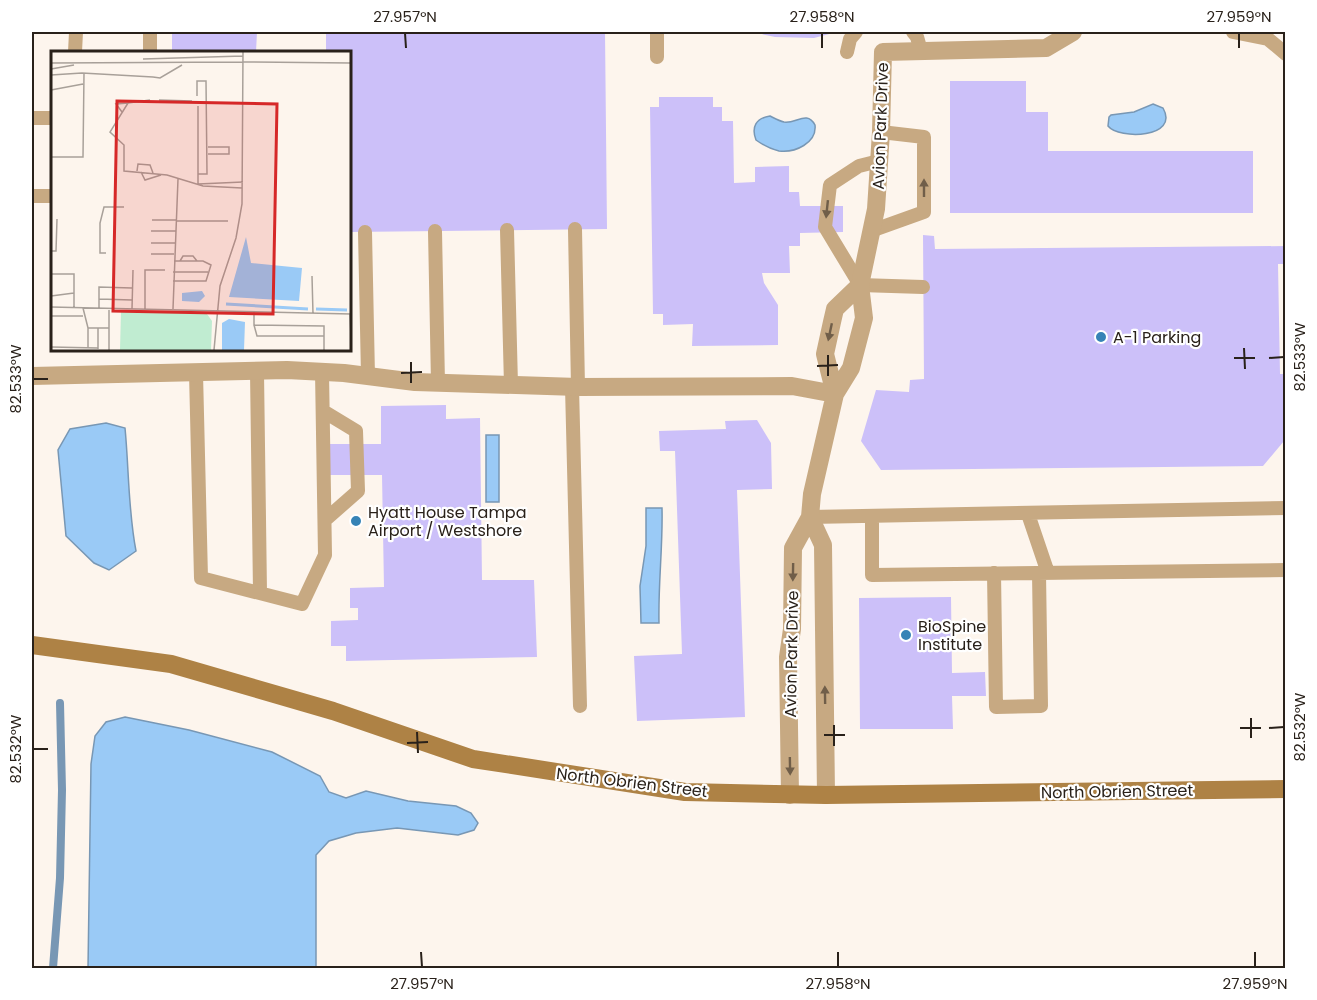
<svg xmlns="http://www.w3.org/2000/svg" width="1317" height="1000" viewBox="0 0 1317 1000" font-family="Poppins,sans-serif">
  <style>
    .water { fill: #9acaf6; stroke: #7897b4; stroke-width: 1.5 }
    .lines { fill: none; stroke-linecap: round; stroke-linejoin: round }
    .stream { stroke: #7897b4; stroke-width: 8 }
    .building { fill: #ccc0f9 }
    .lane { stroke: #c7a982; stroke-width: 14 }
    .street { stroke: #c7a982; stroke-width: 18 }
    .secondary { stroke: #ae8245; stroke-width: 18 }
    .oneway { fill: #705e49 }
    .ticks { fill: none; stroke: #29211a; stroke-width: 2 }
    .poi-dot { fill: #3683b6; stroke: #fff; stroke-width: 2 }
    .labels { text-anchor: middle; stroke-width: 4.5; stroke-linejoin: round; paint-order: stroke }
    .street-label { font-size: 16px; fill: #29211a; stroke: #fff }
    .poi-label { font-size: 16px; fill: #29211a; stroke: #fff; text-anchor: start }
    .inset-river { fill: none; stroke: #9acaf6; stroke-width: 3 }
    .inset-road { fill: none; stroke: #a8a099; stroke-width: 1.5 }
    .view { fill: #d62828; fill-opacity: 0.15; stroke: #d62828; stroke-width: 3 }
    .inset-edge { fill: none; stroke: #29211a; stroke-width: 3 }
    .neatline { fill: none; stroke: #29211a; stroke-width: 2 }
    .ticks-label { font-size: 15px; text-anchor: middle; fill: #29211a }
  </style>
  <rect width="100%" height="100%" fill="#fdf5ed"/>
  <path class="water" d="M1153 104 1163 108C1180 138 1119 140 1108 126L1109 117 1111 115 1134 112Z
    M770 116C774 118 779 121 784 122 796 124 807 110 815 125 817 143 795 153 779 151 770 149 763 145 756 140 751 127 756 118 770 116Z
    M106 423 125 428C129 469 128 510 136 551L109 570 94 563 66 536 58 450 70 429Z
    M486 435H499V502H486Z
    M646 508H662C663 547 658 584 659 623H641L640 586 646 546Z
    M125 717 189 730 272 752 320 776 329 792 346 798 366 791 408 801 456 806 471 813 478 823 474 830 458 835 397 828 356 833 329 841 316 855V968H88L91 764 95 736 106 722Z"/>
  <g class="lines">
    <path class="stream" d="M53 968 60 878 62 790 60 703"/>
  </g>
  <path class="building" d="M172 32H257L256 52H172Z
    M326 32H605L607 229 350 232V52H326Z
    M752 32H837L814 38 775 37Z
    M950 81H1026V112H1048V151H1253V213H950Z
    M659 97H713V107H722V121H733L734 183 755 182V167L789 166V192H799L800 206H843V232L800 233V246H789L790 273H762L764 283 778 305V345L692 346 693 324 663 325V314H653L650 107H659Z
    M923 235 934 236 935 249 1286 246V264H1278L1280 374H1286V387L1283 389 1284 441 1263 466 881 470 861 441 876 390 909 392 910 380 924 379Z
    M446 405V419L480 418 482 580H534L537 657 346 661V646H331V621L358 620V608H350V588L384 587 382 475H328L327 444H381V406Z
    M757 420 771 443 772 489 737 490 745 717 637 721 634 656 682 654 675 451H660L659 431 726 429 725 421Z
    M951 597 952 673 985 672 986 696H952L953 729H860L859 598Z"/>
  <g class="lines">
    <path class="lane" d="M150 32V52
      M657 32V57
      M913 32 917 37 921 51
      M1233 32 1268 39 1286 54
      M75 52 76 32
      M847 52 850 39 856 32
      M32 118H52
      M879 161 859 166 830 185 825 227 860 285 923 287
      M32 196H52
      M575 229 578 387
      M507 230 511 385
      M435 231 438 383
      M871 231 924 212V137L881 132
      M365 232 368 376
      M257 372 260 592
      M196 373 201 578 302 604 325 555 322 372
      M572 387 580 706
      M323 411 356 431 358 491 325 520
      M1028 514 1048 573
      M872 516V575L1286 570
      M810 517 1286 508
      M994 573 996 707 1041 706 1039 573"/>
    <path class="street" d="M32 376 287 370 344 373 415 382 578 387 792 386 835 394
      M835 394 825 354 832 322 835 309 860 285
      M810 517 823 545 826 795
      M790 795 788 657 792 629 793 548 810 517 812 494 835 394 851 368 864 318 860 285 876 209 881 132 883 52 1046 48 1073 32"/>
    <path class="secondary" d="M32 645 171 664 333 711 473 759 685 792 826 795 1286 789"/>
  </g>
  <defs><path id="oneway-solid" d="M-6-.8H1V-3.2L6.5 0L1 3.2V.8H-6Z" transform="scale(1.5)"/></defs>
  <g class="oneway">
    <use href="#oneway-solid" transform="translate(924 188) rotate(-90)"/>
    <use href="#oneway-solid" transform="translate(827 209) rotate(96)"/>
    <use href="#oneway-solid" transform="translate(830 332) rotate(102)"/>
    <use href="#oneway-solid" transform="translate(793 572) rotate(91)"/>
    <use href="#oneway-solid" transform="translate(825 695) rotate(-91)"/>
    <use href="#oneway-solid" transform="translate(790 766) rotate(89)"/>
  </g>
  <path class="ticks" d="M405 33 406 48M822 33V48M1239 33V48M1244 348 1245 369M828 355V376M1234 358H1255M1269 358 1284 357M411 362V383M817 366 838 365M401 373 422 372M33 379H48M1251 718V738M834 725V746M1240 728H1261M1269 728 1284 727M417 732 418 753M824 735H845M407 743 428 742M33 749H48M421 952 422 967M838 952V967M1255 952V967"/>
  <g class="poi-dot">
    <circle cx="1101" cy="337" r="6"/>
    <circle cx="356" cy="521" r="6"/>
    <circle cx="906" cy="635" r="6"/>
  </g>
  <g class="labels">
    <g class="street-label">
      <text transform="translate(880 126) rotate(-88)" y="6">Avion Park Drive</text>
      <text transform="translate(791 654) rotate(-89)" y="6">Avion Park Drive</text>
      <text transform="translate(632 782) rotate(7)" y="6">North Obrien Street</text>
      <text transform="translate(1117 791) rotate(-1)" y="6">North Obrien Street</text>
    </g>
    <g class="poi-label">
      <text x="1113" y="343">A-1 Parking</text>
      <text x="368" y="518">Hyatt House Tampa<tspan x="368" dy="18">Airport / Westshore</tspan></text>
      <text x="918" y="632">BioSpine<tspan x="918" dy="18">Institute</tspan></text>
    </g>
  </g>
  <g transform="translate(51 51)">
    <rect width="300" height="300" fill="#fdf5ed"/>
    <path d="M70 260 156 263 161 270 160 299H69Z" fill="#c0ecd1"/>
    <path d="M195 186 200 212 251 217 248 250 178 246ZM151 240 154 245 148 251 131 250V242ZM178 268 194 271 193 299H171V272Z" fill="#9acaf6"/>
    <path class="inset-river" d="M175 253 257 258M265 258 296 259"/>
    <path class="inset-road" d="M92 8 192 5M192 11 300 12M0 12 192 11M0 18 23 14M0 24 31 22 102 26M102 26 109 27 131 14M0 39 32 33M146 45V30H155L156 123H147M99 49 77 52 59 81 73 94V120L116 124 152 135 191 137M108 49 141 50M147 55V133M71 61 65 53 77 52M157 103H178V96H157M0 106H32L33 22M86 120 87 113 99 114 102 122M90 121 94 129 110 124M147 133 192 131M101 169H126M126 170H177M100 180H125M100 192H125M0 200H5L6 168M55 202H49V172L53 156H73M100 203H123M129 210 132 205H142L146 210M122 221H157M1 223H23V257M261 225 262 263M122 230H155L160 214 152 210H123M0 245 23 242M48 248 81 249M0 256 300 263M32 257 37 277H47M48 257V236L81 237M81 258 82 219M94 258V219H114M122 258 127 128M203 261V274L273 275V299M299 263 300 286M0 265H32M203 274 206 285H273M0 296 47 297M37 297V277M47 298V277H58M58 299V257M163 299 169 235 185 187 191 153 192 1"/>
    <path class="view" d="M66 50 226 53 222 263 62 260Z"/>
    <rect width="300" height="300" class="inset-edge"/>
  </g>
  <rect width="1317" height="1000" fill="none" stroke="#ffffff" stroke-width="66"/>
  <rect x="33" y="33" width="1251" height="934" class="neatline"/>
  <g class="ticks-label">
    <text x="405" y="22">27.957°N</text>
    <text x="822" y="22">27.958°N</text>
    <text x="1239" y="22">27.959°N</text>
    <text transform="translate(1300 357) rotate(-90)" y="5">82.533°W</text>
    <text transform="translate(16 379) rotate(-90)" y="5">82.533°W</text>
    <text transform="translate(1300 727) rotate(-90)" y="5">82.532°W</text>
    <text transform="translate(16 749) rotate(-90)" y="5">82.532°W</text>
    <text x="422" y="989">27.957°N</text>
    <text x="838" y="989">27.958°N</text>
    <text x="1255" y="989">27.959°N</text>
  </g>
</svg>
